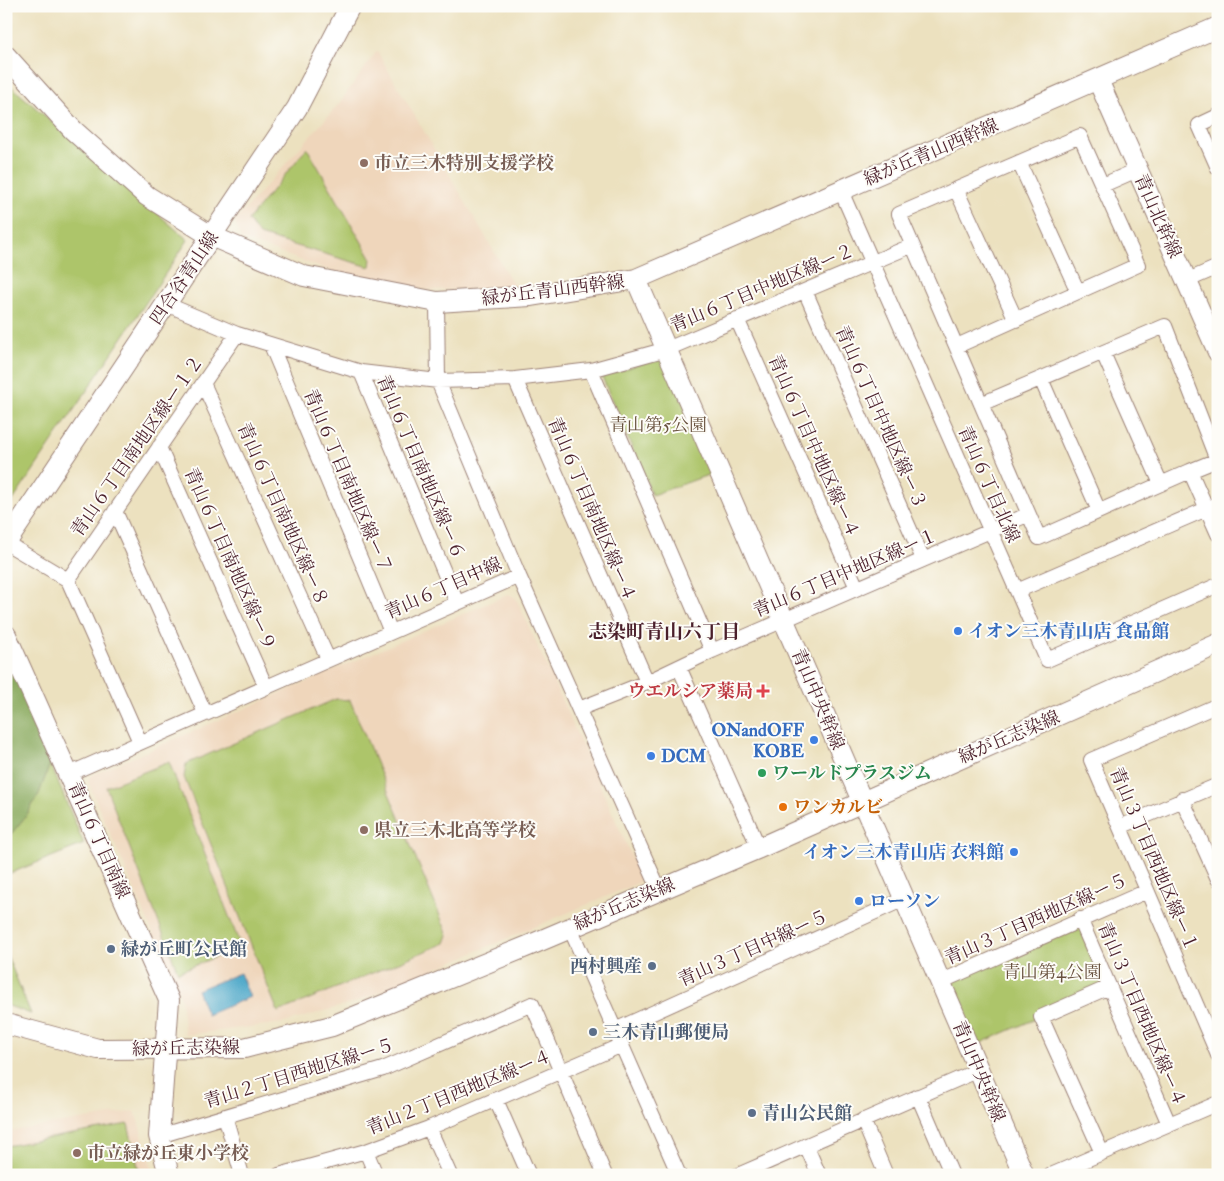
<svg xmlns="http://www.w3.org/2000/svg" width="1224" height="1181" viewBox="0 0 1224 1181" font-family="'IM FELL Double Pica','Noto Serif JP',serif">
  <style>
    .built { fill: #efd6bb }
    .green { fill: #adc56a; stroke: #7c724a }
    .forest { fill: #8aaa5e; stroke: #6a6444 }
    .water { fill: #4aa6c8; stroke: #4a627a }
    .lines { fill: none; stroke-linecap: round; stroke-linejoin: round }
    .street-casing { stroke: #9b8075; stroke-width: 16 }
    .secondary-casing { stroke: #9b8075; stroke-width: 22 }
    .street { stroke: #fff; stroke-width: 14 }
    .secondary { stroke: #fff; stroke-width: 20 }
    .education-dot { fill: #8d6e63; stroke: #fdfcf7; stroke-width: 2 }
    .shop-dot { fill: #3f7fe0; stroke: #fdfcf7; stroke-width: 2 }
    .health-dot { fill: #e0444e; stroke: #fdfcf7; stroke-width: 2 }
    .leisure-dot { fill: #2e9e5b; stroke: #fdfcf7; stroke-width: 2 }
    .food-dot { fill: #e8710a; stroke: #fdfcf7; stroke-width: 2 }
    .service-dot { fill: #5c6f8a; stroke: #fdfcf7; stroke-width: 2 }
    .labels { text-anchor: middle; stroke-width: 4; stroke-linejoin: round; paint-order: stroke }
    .street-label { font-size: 18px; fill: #4a1f2b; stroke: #fdfcf7 }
    .education-label { font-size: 18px; font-weight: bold; fill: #785e54; stroke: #fdfcf7; text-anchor: start }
    .park-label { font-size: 18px; fill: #68513e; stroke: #fdfcf7 }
    .shop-label { font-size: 18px; font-weight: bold; fill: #366cbe; stroke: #fdfcf7; text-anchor: start }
    .health-label { font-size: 18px; font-weight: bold; fill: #be3a42; stroke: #fdfcf7; text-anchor: end }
    .leisure-label { font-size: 18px; font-weight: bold; fill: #27864d; stroke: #fdfcf7; text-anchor: start }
    .food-label { font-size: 18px; font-weight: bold; fill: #c56008; stroke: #fdfcf7; text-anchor: start }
    .service-label { font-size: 18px; font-weight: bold; fill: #4e5e75; stroke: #fdfcf7; text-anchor: start }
    .neighbourhood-label { font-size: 19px; font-weight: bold; fill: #4a1f2b; stroke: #fdfcf7 }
  </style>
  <rect width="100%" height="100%" fill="#fdfcf7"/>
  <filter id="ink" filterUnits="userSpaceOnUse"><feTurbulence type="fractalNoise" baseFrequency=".02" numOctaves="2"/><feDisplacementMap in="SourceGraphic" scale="10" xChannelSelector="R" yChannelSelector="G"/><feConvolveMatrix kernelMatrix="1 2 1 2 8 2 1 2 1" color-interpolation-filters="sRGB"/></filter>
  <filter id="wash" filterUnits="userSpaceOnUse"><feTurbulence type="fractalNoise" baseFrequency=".0096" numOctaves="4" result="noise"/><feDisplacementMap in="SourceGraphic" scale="20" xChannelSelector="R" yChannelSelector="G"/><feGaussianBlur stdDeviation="1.12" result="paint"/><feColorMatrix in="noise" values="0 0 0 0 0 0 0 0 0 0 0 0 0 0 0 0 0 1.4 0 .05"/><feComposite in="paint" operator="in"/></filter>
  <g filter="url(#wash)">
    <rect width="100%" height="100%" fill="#ece1bf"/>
    <path class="built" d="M377 51 516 289 426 290 336 273 241 239 235 221 338 105Z
      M509 594 516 598 641 877 638 883 359 1001 284 1023 185 1035 181 998 88 782 90 776Z
      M135 1111 154 1175H6V1132Z"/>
    <path class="green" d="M6 82 188 240 6 511Z
      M307 148 371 258 370 267 259 235 248 220Z
      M664 356 714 473 652 495 602 377Z
      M6 659 84 844 6 875Z
      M336 699 350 700 448 935 445 943 278 1012 184 777 186 764Z
      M169 762 241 947 178 972 106 787Z
      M1080 919 1109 987 969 1048 940 982Z
      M6 953 31 1014 6 1005Z
      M128 1124 140 1175H6V1146Z"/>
    <path class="forest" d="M6 656 54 753 39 794 26 816 6 840Z"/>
    <path class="water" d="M240 973 250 997 207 1015 197 990Z"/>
  </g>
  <g filter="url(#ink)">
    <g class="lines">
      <defs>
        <path id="street" d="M1218 116 1199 125 1218 168
          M1019 162 1078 292
          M1103 185 1137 170
          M956 189 1016 320
          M841 191 1017 591 1218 504
          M1186 281 1218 267
          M805 291 923 559
          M437 302 438 381 519 576
          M166 304 237 334 361 372 438 381 515 379 591 370 667 349 911 246
          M737 319 857 588
          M271 345 391 632
          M957 346 1138 265 1080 136 899 214 1039 538 1190 471 1218 534
          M1103 353 1161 484
          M591 370 712 651
          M361 372 457 603
          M515 379 647 682
          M1041 379 1099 511
          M203 383 328 659
          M981 404 1165 326 1217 460 1190 471
          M159 447 266 687
          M115 511 205 713
          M6 543 68 580 140 742
          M68 580 237 334
          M1017 591 1047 660 1218 585
          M679 667 759 848
          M1218 705 1091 760 1218 1055
          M579 709 647 682 712 651 1027 515
          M69 774 519 576 659 889
          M1182 799 1218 879
          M1120 827 1218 785
          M1080 919 1169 1124
          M570 928 679 1175
          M940 982 1147 891
          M615 1030 904 899
          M918 1096 952 1175
          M496 1100 529 1175
          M225 1116 242 1175
          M863 1120 886 1175
          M429 1128 450 1175
          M159 1136 383 1069 532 1004 605 1175
          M806 1145 819 1175
          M366 1151 376 1175
          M1102 1153 1041 1017 1109 987
          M279 1175 366 1151 429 1128 622 1045
          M738 1175 979 1070
          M1051 1175 1218 1103"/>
        <path id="secondary" d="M6 56 73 130 147 196 211 236 304 276 437 302 531 296 636 279 1218 27
          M1098 80 1218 352
          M636 279 1024 1175
          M6 543 297 108 350 6
          M6 635 169 1000 159 1136 169 1175
          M6 1024 98 1049 244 1048 332 1026 528 946 759 848 1218 644"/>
      </defs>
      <use href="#street" class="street-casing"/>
      <use href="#secondary" class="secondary-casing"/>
      <use href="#street" class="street"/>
      <use href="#secondary" class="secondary"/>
    </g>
  </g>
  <g class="education-dot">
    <circle cx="364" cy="163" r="5"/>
    <circle cx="364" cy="830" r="5"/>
    <circle cx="77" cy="1153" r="5"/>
  </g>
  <g class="shop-dot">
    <circle cx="958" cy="631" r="5"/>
    <circle cx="814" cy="740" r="5"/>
    <circle cx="651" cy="756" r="5"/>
    <circle cx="1014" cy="852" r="5"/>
    <circle cx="859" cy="901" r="5"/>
  </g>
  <path class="health-dot" d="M760.5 683.5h5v5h5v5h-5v5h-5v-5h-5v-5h5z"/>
  <circle class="leisure-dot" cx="762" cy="773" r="5"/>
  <circle class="food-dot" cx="783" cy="807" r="5"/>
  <g class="service-dot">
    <circle cx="111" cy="949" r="5"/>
    <circle cx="652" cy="966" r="5"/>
    <circle cx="593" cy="1032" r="5"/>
    <circle cx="752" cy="1113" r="5"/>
  </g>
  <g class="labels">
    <g class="street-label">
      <text transform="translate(931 152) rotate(-23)" y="6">緑が丘青山西幹線</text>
      <text transform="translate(1158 216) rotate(66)" y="6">青山北幹線</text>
      <text transform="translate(184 278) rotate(-56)" y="6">四合谷青山線</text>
      <text transform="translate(762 288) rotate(-23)" y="6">青山６丁目中地区線ー２</text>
      <text transform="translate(553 290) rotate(-7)" y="6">緑が丘青山西幹線</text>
      <text transform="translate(881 417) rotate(66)" y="6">青山６丁目中地区線ー３</text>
      <text transform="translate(137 446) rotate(-55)" y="6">青山６丁目南地区線ー１２</text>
      <text transform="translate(814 446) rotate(66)" y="6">青山６丁目中地区線ー４</text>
      <text transform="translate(421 467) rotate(67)" y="6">青山６丁目南地区線ー６</text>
      <text transform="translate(348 481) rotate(67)" y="6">青山６丁目南地区線ー７</text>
      <text transform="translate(989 484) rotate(66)" y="6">青山６丁目北線</text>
      <text transform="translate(592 509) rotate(67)" y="6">青山６丁目南地区線ー４</text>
      <text transform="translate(283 514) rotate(66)" y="6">青山６丁目南地区線ー８</text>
      <text transform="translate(230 559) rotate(66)" y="6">青山６丁目南地区線ー９</text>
      <text transform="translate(845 573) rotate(-23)" y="6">青山６丁目中地区線ー１</text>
      <text transform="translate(443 588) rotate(-24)" y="6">青山６丁目中線</text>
      <text transform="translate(818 699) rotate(67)" y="6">青山中央幹線</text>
      <text transform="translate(1009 737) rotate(-23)" y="6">緑が丘志染線</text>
      <text transform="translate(99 840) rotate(66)" y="6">青山６丁目南線</text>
      <text transform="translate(1154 859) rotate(67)" y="6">青山３丁目西地区線ー１</text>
      <text transform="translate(624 904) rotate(-23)" y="6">緑が丘志染線</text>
      <text transform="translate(1036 919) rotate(-24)" y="6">青山３丁目西地区線ー５</text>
      <text transform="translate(753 948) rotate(-24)" y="6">青山３丁目中線ー５</text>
      <text transform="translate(1142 1014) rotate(67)" y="6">青山３丁目西地区線ー４</text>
      <text transform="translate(186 1048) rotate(-1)" y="6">緑が丘志染線</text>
      <text transform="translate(979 1071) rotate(67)" y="6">青山中央幹線</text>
      <text transform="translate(299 1073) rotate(-17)" y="6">青山２丁目西地区線ー５</text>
      <text transform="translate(459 1092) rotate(-22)" y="6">青山２丁目西地区線ー４</text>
    </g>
    <g class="education-label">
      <text x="374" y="169">市立三木特別支援学校</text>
      <text x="374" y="836">県立三木北高等学校</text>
      <text x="87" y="1159">市立緑が丘東小学校</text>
    </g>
    <g class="park-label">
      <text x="658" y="431">青山第5公園</text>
      <text x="1052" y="978">青山第4公園</text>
    </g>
    <g class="shop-label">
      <text x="968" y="637">イオン三木青山店 食品館</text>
      <text x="804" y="736" text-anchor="end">ONandOFF<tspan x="804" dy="21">KOBE</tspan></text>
      <text x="661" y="762">DCM</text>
      <text x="1004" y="858" text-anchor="end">イオン三木青山店 衣料館</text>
      <text x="869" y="907">ローソン</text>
    </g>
    <g class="health-label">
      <text x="753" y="697">ウエルシア薬局</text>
    </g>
    <g class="leisure-label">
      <text x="772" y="779">ワールドプラスジム</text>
    </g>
    <g class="food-label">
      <text x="793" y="813">ワンカルビ</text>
    </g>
    <g class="service-label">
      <text x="121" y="955">緑が丘町公民館</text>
      <text x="642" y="972" text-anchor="end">西村興産</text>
      <text x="603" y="1038">三木青山郵便局</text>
      <text x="762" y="1119">青山公民館</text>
    </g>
    <g class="neighbourhood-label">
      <text x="664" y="638">志染町青山六丁目</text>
    </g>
  </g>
  <rect width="1224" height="1181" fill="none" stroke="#fdfcf7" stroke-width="25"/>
</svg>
